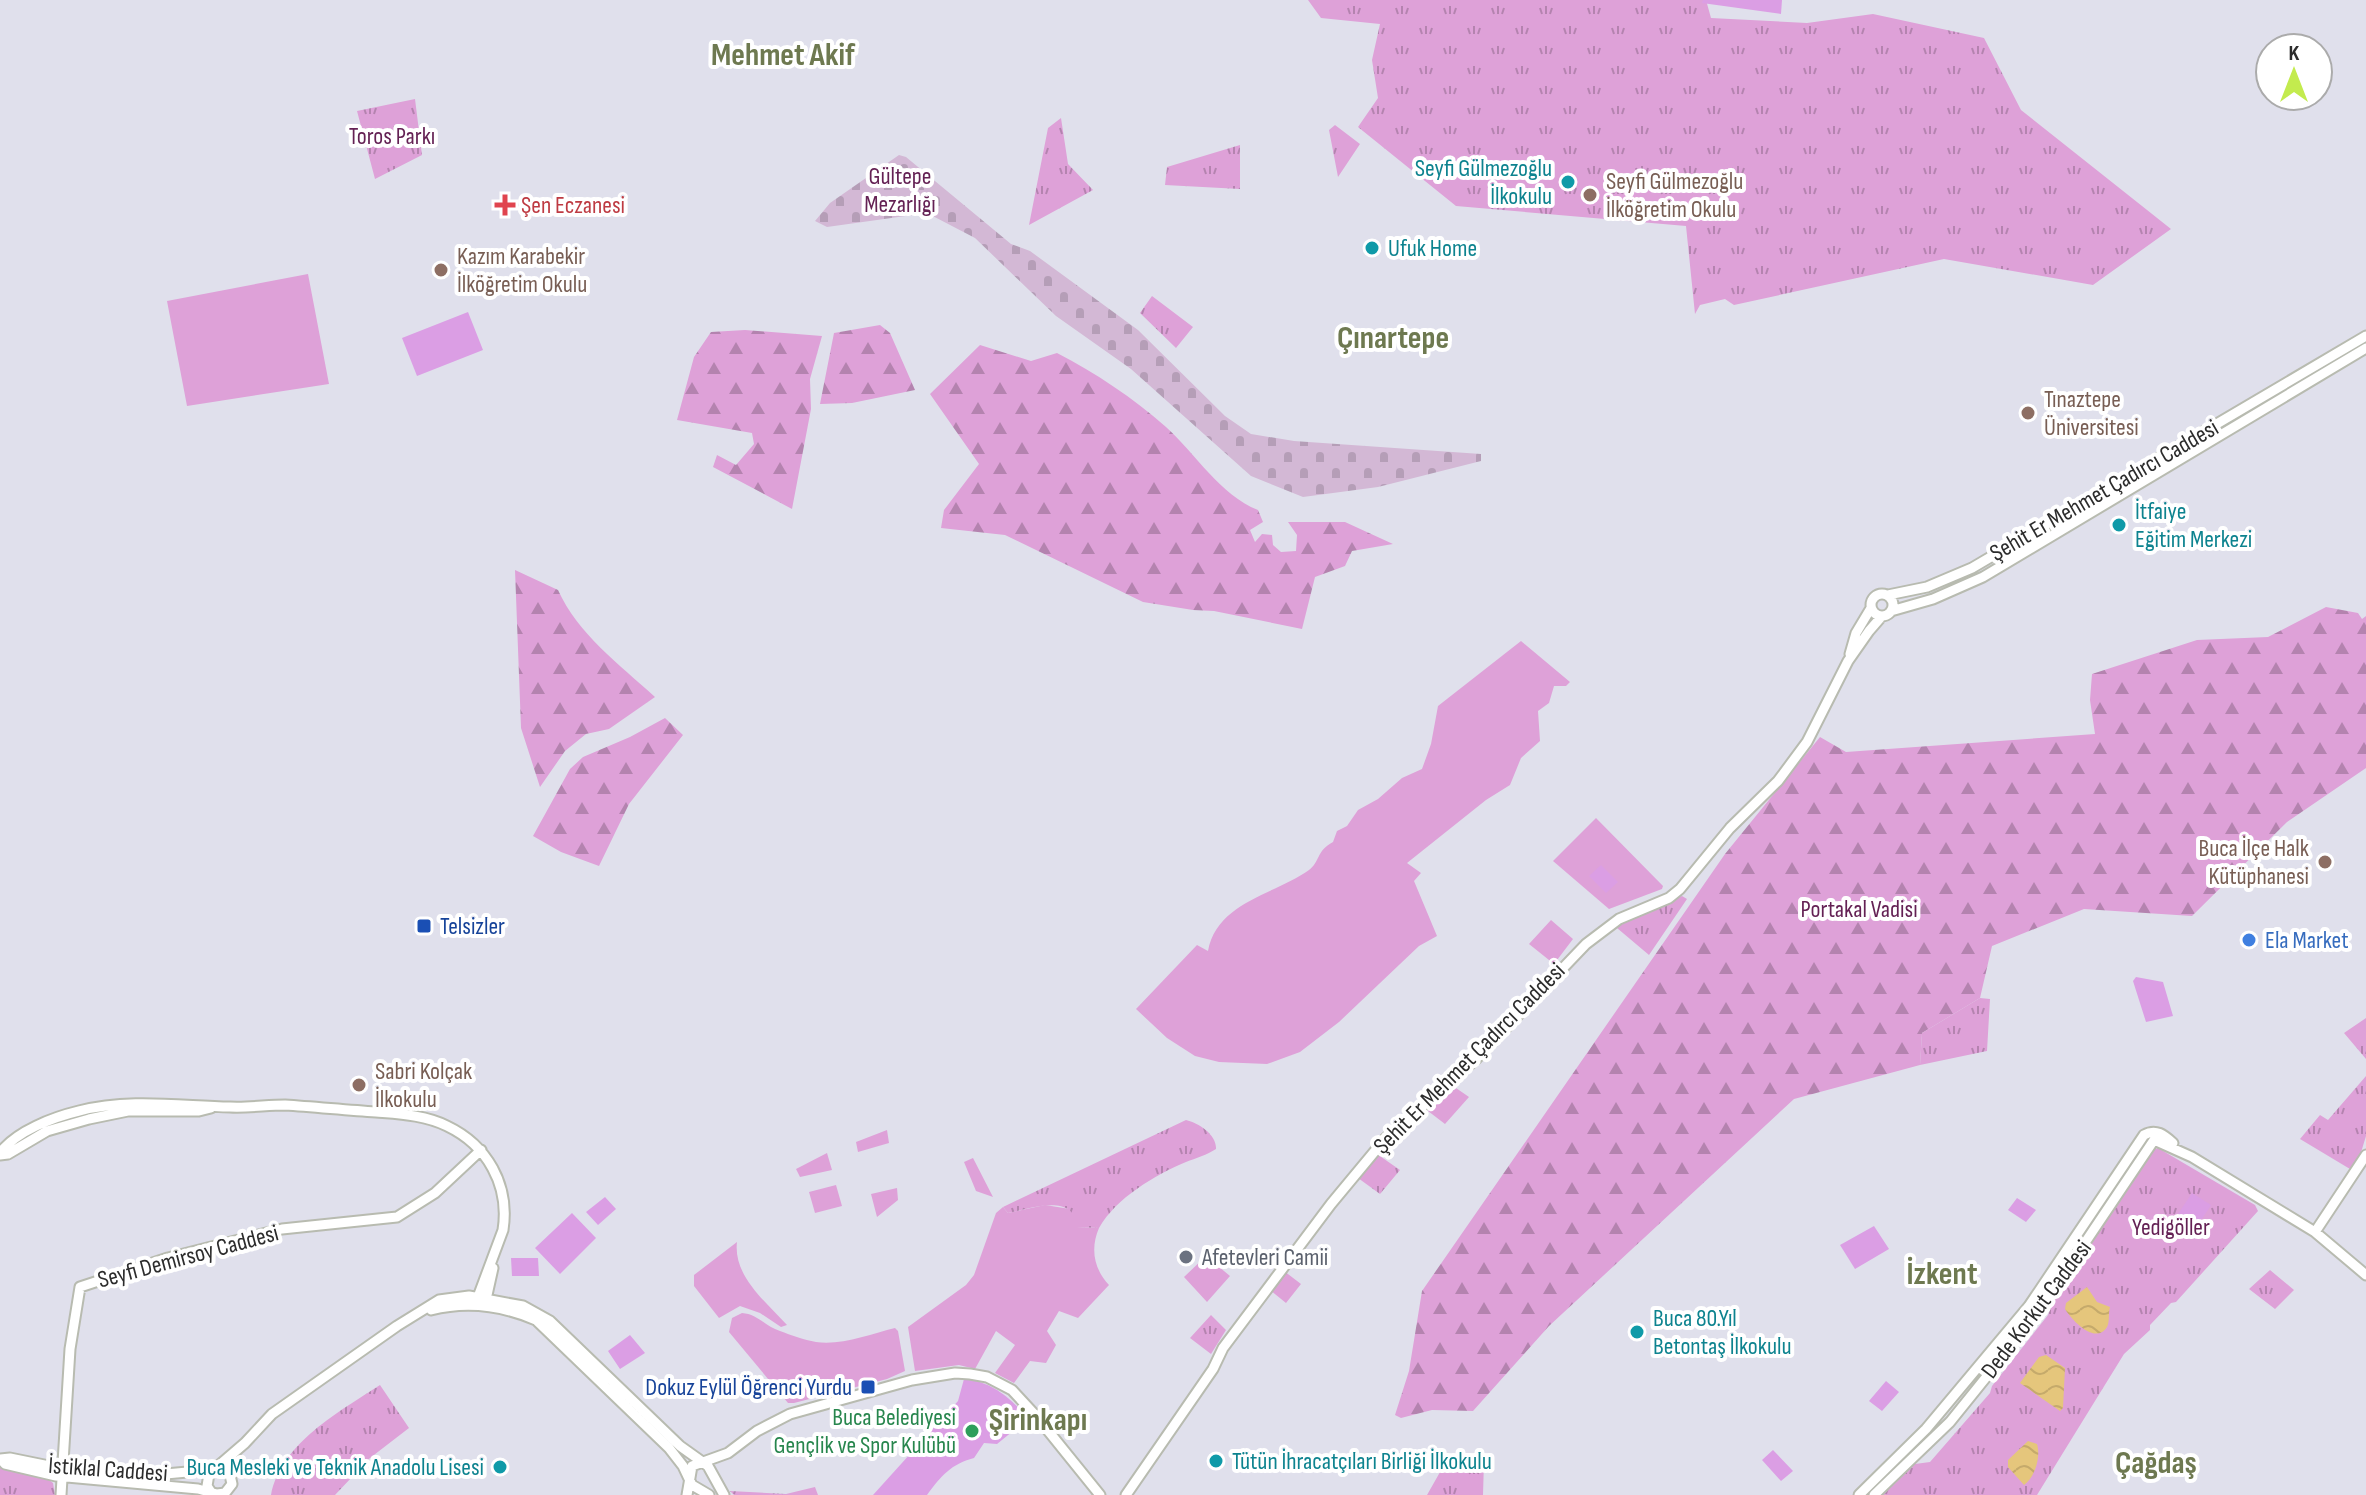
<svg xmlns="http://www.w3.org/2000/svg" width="2366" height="1495" viewBox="0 0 2366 1495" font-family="'Sofia Sans Condensed',sans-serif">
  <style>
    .grass { fill: #dea1d8 }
    .forest { fill: url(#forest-firs) }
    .cemetery { fill: url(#cemetery-stones) }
    .park { fill: url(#park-tufts) }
    .pitch { fill: #db9ee4 }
    .water { fill: url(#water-waves) }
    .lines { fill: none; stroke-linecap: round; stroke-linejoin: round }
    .secondary-casing { stroke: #b8bbb0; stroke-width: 13 }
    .secondary { stroke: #fff; stroke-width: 9 }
    .culture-dot { fill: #0f9aa8; stroke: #fff; stroke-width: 3 }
    .education-dot { fill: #8d6e63; stroke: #fff; stroke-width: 3 }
    .health-dot { fill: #e0444e; stroke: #fff; stroke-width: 3 }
    .transit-dot { fill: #1a4fb4; stroke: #fff; stroke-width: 3 }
    .shop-dot { fill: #3f7fe0; stroke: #fff; stroke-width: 3 }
    .worship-dot { fill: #6b7280; stroke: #fff; stroke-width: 3 }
    .leisure-dot { fill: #2e9e5b; stroke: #fff; stroke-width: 3 }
    .labels { text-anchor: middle; stroke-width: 8; stroke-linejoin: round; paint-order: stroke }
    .park-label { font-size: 24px; fill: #642154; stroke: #fff }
    .culture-label { font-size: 24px; fill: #0d838f; stroke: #fff; text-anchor: start }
    .education-label { font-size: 24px; fill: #785e54; stroke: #fff; text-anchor: start }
    .health-label { font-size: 24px; fill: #be3a42; stroke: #fff; text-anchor: start }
    .street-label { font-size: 24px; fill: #2c2c2c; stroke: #fff }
    .transit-label { font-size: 24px; fill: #164399; stroke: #fff; text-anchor: start }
    .shop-label { font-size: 24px; fill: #366cbe; stroke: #fff; text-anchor: start }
    .worship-label { font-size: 24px; fill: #5b616d; stroke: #fff; text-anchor: start }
    .leisure-label { font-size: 24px; fill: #27864d; stroke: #fff; text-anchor: end }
    .district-label { font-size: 32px; font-weight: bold; fill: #6e7950; stroke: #fff }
  </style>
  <defs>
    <pattern id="forest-firs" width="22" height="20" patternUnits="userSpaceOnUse" patternTransform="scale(2)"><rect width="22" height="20" fill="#dea1d8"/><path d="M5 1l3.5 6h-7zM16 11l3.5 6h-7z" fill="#b483af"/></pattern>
    <pattern id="cemetery-stones" width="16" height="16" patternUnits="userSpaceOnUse" patternTransform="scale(2)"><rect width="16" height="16" fill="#d3b8d5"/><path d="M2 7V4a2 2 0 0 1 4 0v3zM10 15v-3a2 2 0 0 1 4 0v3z" fill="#b59eb7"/></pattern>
    <pattern id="park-tufts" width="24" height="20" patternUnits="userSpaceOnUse" patternTransform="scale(2)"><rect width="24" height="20" fill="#dea1d8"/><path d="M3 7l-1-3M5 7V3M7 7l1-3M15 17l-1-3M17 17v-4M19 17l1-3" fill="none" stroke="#b483af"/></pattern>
    <pattern id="water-waves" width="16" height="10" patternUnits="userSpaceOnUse" patternTransform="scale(2)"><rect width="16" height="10" fill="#e5c67c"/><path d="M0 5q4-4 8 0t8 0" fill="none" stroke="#c5aa6b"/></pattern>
  </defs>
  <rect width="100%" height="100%" fill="#e0e0ec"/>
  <path class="grass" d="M308 274 329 384 187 406 167 301Z
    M1521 641 1570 682 1566 686H1554L1549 703 1538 711 1540 741 1521 758 1510 785 1486 800 1407 863 1421 873 1414 881 1437 936 1419 946 1339 1022 1300 1052 1267 1064 1219 1062 1195 1056 1167 1038 1136 1009 1197 945 1208 951C1217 902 1274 895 1309 870 1320 862 1316 851 1333 842L1337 831 1347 826 1358 810 1378 799 1402 778 1422 769 1431 744 1438 706Z
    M1596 818 1663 886 1662 889 1609 909 1553 861Z
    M1551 920 1573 939 1554 964 1529 944Z
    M1456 1088 1469 1097 1445 1124 1428 1111Z
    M887 1130 889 1143 858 1152 856 1142Z
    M827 1153 832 1170 800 1177 796 1169Z
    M973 1158 993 1197 976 1191 964 1162Z
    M836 1185 842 1206 815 1213 809 1192Z
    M897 1188 898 1200 877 1217 871 1194Z
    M1045 1205 1070 1209 1076 1218 1077 1227 1099 1228C1090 1249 1094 1269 1109 1285L1078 1318 1059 1311 1047 1331 1056 1345 1046 1363 1030 1361 1014 1383 995 1373 1015 1345 996 1331 975 1369 959 1365 915 1371 908 1327 966 1285 974 1275 996 1213 1003 1207 1008 1213Z
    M737 1242C733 1276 766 1302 787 1325L781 1327 760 1313 740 1306 719 1318 694 1286V1275Z
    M1206 1256 1230 1276 1207 1302 1184 1277Z
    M742 1313C758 1314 766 1327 780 1331 791 1335 804 1340 816 1342 840 1346 871 1334 895 1328L898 1331 905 1371 887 1379 794 1403H788L729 1332 732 1318Z"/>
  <path class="forest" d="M880 325 890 333 915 390 852 403 820 404 834 333Z
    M745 330 822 336 810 379 811 409 792 509 713 467 717 455 736 465 754 444 752 433 677 420 694 357 711 332Z
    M980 345 1031 361 1057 353C1096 373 1133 398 1166 427 1196 454 1220 495 1258 510L1263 522 1250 530 1255 542 1262 534 1272 535 1273 545 1281 552 1296 551 1297 535 1288 522H1345L1393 544 1352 551 1345 566 1315 577 1302 629 1214 611 1193 610 1143 602 1005 535 941 528 944 510 979 464 930 394Z
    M515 570 558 590C578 634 619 664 655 697L609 729 586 734 565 751 540 787 521 728Z
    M2326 607 2358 613 2362 619 2366 616V768L2287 822 2192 916 2084 909 1992 946 1980 998 1922 1033 1920 1065 1794 1099 1549 1326 1473 1411 1432 1410 1401 1418 1395 1415 1409 1371 1422 1291 1725 854 1820 737 1846 752 2095 734 2090 700 2092 674 2197 640 2268 637Z
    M665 718 683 735 629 804 599 866 561 852 533 836 570 769 583 757 630 737Z"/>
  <path class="cemetery" d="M899 155 906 157 1011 244 1030 251 1138 330 1225 416 1251 434 1294 441 1481 454V461L1378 487 1303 497 1251 476 1131 369 1056 316 975 238 927 213 827 227 815 221 830 203Z"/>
  <path class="park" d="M1308 0H1706L1711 18 1807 23 1873 14 1984 38 2021 110 2171 229 2093 285 1944 259 1734 305 1725 299 1700 305 1695 314 1686 226 1456 206 1358 127 1378 98 1372 60 1380 24 1321 18Z
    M415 99 422 155 375 179 357 111Z
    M1061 118 1068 164 1093 190 1029 225 1048 128Z
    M1335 125 1360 144 1338 177 1329 130Z
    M1240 145V189L1165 185 1167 167Z
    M1152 296 1193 327 1176 348 1140 313Z
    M1682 896 1687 899 1649 955 1617 928 1620 923Z
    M1980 998 1990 999 1987 1051 1920 1065 1922 1033Z
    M2366 1018V1059L2344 1033Z
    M2366 1076V1136L2355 1172 2300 1139 2320 1115 2328 1120Z
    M1186 1120C1199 1123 1217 1135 1216 1149 1207 1155 1196 1158 1186 1162 1155 1175 1116 1198 1099 1228L1076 1227C1076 1192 1029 1209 1008 1213L1003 1207Z
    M2158 1148 2255 1205 2258 1211 2176 1302 2171 1303 2150 1325V1330L2124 1354 2037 1495H1883L1915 1464 1930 1462 1990 1393 1992 1386 2048 1315 2053 1301 2153 1150Z
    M1377 1154 1400 1170 1380 1194 1358 1178Z
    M2270 1270 2294 1290 2275 1309 2249 1289Z
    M1284 1271 1301 1284 1286 1303 1270 1290Z
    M1211 1315 1226 1330 1211 1354 1190 1338Z
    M380 1385 409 1428 370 1458 335 1495H271C281 1443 339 1412 380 1385Z
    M1448 1458 1484 1461 1483 1495H1427Z
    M0 1465 49 1480 53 1483 55 1495H0Z
    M815 1487 818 1495H734L730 1491 786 1494Z"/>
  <path class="pitch" d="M1703 0H1782L1781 14 1702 3Z
    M468 312 483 350 417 376 402 338Z
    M1601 865 1618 882 1606 893 1589 876Z
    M2136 977 2163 982 2173 1016 2146 1022 2133 981Z
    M2192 1193 2211 1205 2189 1239 2170 1226Z
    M605 1197 616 1209 598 1225 586 1212Z
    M2017 1198 2036 1210 2026 1222 2008 1210Z
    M572 1213 596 1238 560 1274 535 1248Z
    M1874 1226 1889 1249 1855 1269 1840 1245Z
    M511 1258H538L539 1276H512Z
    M630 1335 645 1353 620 1369 608 1351Z
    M964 1379C994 1382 1009 1398 1029 1418L997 1444 984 1443 974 1458C951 1464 941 1476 927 1495H873L958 1401Z
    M1886 1381 1899 1392 1882 1411 1869 1401Z
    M1773 1450 1793 1471 1781 1481 1762 1460Z"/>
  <path class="water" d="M2087 1287 2097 1302 2110 1307C2108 1313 2110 1322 2107 1327 2095 1346 2071 1319 2065 1309L2066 1303Z
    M2046 1355 2065 1368 2063 1408 2060 1411 2020 1383 2039 1357Z
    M2028 1441 2037 1444C2041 1457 2035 1477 2024 1485L2008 1467V1460Z"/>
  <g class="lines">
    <defs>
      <path id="secondary" d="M1871 605a11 11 0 1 1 22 0a11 11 0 1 1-22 0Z
        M1888 595 1927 587 1972 568 2366 336
        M1891 611 1933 599 1983 577 2366 348
        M1850 654 1856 633 1871 608
        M0 1153C16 1131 54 1117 79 1111 129 1098 180 1106 230 1107 249 1108 267 1105 285 1105 315 1107 346 1110 376 1112 400 1114 425 1115 447 1126 487 1145 510 1185 503 1230L475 1305
        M0 1155 8 1154 47 1131 89 1119 128 1111H199L211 1108
        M2315 1232 2366 1155
        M485 1304 493 1268
        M431 1310C466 1301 503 1306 536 1320L669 1448 683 1466 692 1485 709 1495
        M0 1459 10 1458 64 1469 144 1476 220 1469 230 1475 232 1484
        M1 1460 5 1464 56 1476 198 1489 217 1494 225 1493 232 1484
        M61 1495 70 1349 80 1287 168 1258 282 1229 397 1217 435 1193 481 1150
        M213 1495 207 1486 209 1474 245 1443 272 1414 397 1326 439 1300 469 1296 523 1306 550 1321 680 1446 708 1466 724 1495
        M687 1495 692 1466 728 1453 757 1431 790 1414 912 1380 955 1373 970 1374 987 1377 1012 1390 1037 1417 1100 1495
        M1126 1495 1213 1369 1223 1348 1331 1204 1385 1139 1477 1058 1586 944 1619 919 1669 898 1680 889 1730 828 1778 781 1807 742 1848 661 1869 631 1882 616
        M1859 1495 1926 1429 2029 1306 2144 1135C2156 1128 2164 1135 2173 1143
        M1874 1495 1950 1422 2037 1314 2154 1140 2192 1157 2315 1232 2366 1275"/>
    </defs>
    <use href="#secondary" class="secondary-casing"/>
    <use href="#secondary" class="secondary"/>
  </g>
  <g class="culture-dot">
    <circle cx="1568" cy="182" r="8"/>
    <circle cx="1372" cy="248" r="8"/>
    <circle cx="2119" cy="525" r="8"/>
    <circle cx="1637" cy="1332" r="8"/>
    <circle cx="1216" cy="1461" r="8"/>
    <circle cx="500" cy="1467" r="8"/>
  </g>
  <g class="education-dot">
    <circle cx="1590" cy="195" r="8"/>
    <circle cx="441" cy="270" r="8"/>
    <circle cx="2028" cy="413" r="8"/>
    <circle cx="2325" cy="862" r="8"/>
    <circle cx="359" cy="1085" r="8"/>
  </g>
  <path class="health-dot" d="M501 193h8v8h8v8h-8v8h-8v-8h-8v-8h8z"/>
  <g class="transit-dot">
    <rect x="416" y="918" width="16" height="16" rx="4"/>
    <rect x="860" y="1379" width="16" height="16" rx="4"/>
  </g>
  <circle class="shop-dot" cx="2249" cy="940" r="8"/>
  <circle class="worship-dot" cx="1186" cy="1257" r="8"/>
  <circle class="leisure-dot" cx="972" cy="1431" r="8"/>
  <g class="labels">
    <g class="park-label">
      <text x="392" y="144">Toros Parkı</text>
      <text x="900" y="184">Gültepe<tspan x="900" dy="28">Mezarlığı</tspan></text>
      <text x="1859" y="917">Portakal Vadisi</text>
      <text x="2171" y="1235">Yedigöller</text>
    </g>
    <g class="culture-label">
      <text x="1552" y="176" text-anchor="end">Seyfi Gülmezoğlu<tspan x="1552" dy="28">İlkokulu</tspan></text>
      <text x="1388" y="256">Ufuk Home</text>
      <text x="2135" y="519">İtfaiye<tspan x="2135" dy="28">Eğitim Merkezi</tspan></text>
      <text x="1653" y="1326">Buca 80.Yıl<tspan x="1653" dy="28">Betontaş İlkokulu</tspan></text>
      <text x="1232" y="1469">Tütün İhracatçıları Birliği İlkokulu</text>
      <text x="484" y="1475" text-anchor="end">Buca Mesleki ve Teknik Anadolu Lisesi</text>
    </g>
    <g class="education-label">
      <text x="1606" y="189">Seyfi Gülmezoğlu<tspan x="1606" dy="28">İlköğretim Okulu</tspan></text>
      <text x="457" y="264">Kazım Karabekir<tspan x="457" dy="28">İlköğretim Okulu</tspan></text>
      <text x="2044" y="407">Tınaztepe<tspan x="2044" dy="28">Üniversitesi</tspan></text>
      <text x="2309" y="856" text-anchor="end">Buca İlçe Halk<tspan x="2309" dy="28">Kütüphanesi</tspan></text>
      <text x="375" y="1079">Sabri Kolçak<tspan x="375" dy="28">İlkokulu</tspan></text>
    </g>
    <g class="health-label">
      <text x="521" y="213">Şen Eczanesi</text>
    </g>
    <g class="street-label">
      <text transform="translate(2104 490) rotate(-30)" y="8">Şehit Er Mehmet Çadırcı Caddesi</text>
      <text transform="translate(1469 1058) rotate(-45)" y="8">Şehit Er Mehmet Çadırcı Caddesi</text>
      <text transform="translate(188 1256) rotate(-15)" y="8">Seyfi Demirsoy Caddesi</text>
      <text transform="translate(2036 1309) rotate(-53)" y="8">Dede Korkut Caddesi</text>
      <text transform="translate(108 1469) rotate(4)" y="8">İstiklal Caddesi</text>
    </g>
    <g class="transit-label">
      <text x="440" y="934">Telsizler</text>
      <text x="852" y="1395" text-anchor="end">Dokuz Eylül Öğrenci Yurdu</text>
    </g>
    <g class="shop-label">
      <text x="2265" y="948">Ela Market</text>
    </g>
    <g class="worship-label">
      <text x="1202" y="1265">Afetevleri Camii</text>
    </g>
    <g class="leisure-label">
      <text x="956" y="1425">Buca Belediyesi<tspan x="956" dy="28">Gençlik ve Spor Kulübü</tspan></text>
    </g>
    <g class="district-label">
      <text x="783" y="65">Mehmet Akif</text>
      <text x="1393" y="348">Çınartepe</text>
      <text x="1942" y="1284">İzkent</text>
      <text x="1038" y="1430">Şirinkapı</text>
      <text x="2156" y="1473">Çağdaş</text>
    </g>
  </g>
  <g transform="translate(2294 72)"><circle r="38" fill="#ffffff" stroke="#ababab" stroke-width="2"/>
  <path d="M0-6L14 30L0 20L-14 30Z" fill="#c3eb4e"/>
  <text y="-12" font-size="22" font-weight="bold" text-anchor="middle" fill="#2c2c2c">K</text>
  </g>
</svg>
